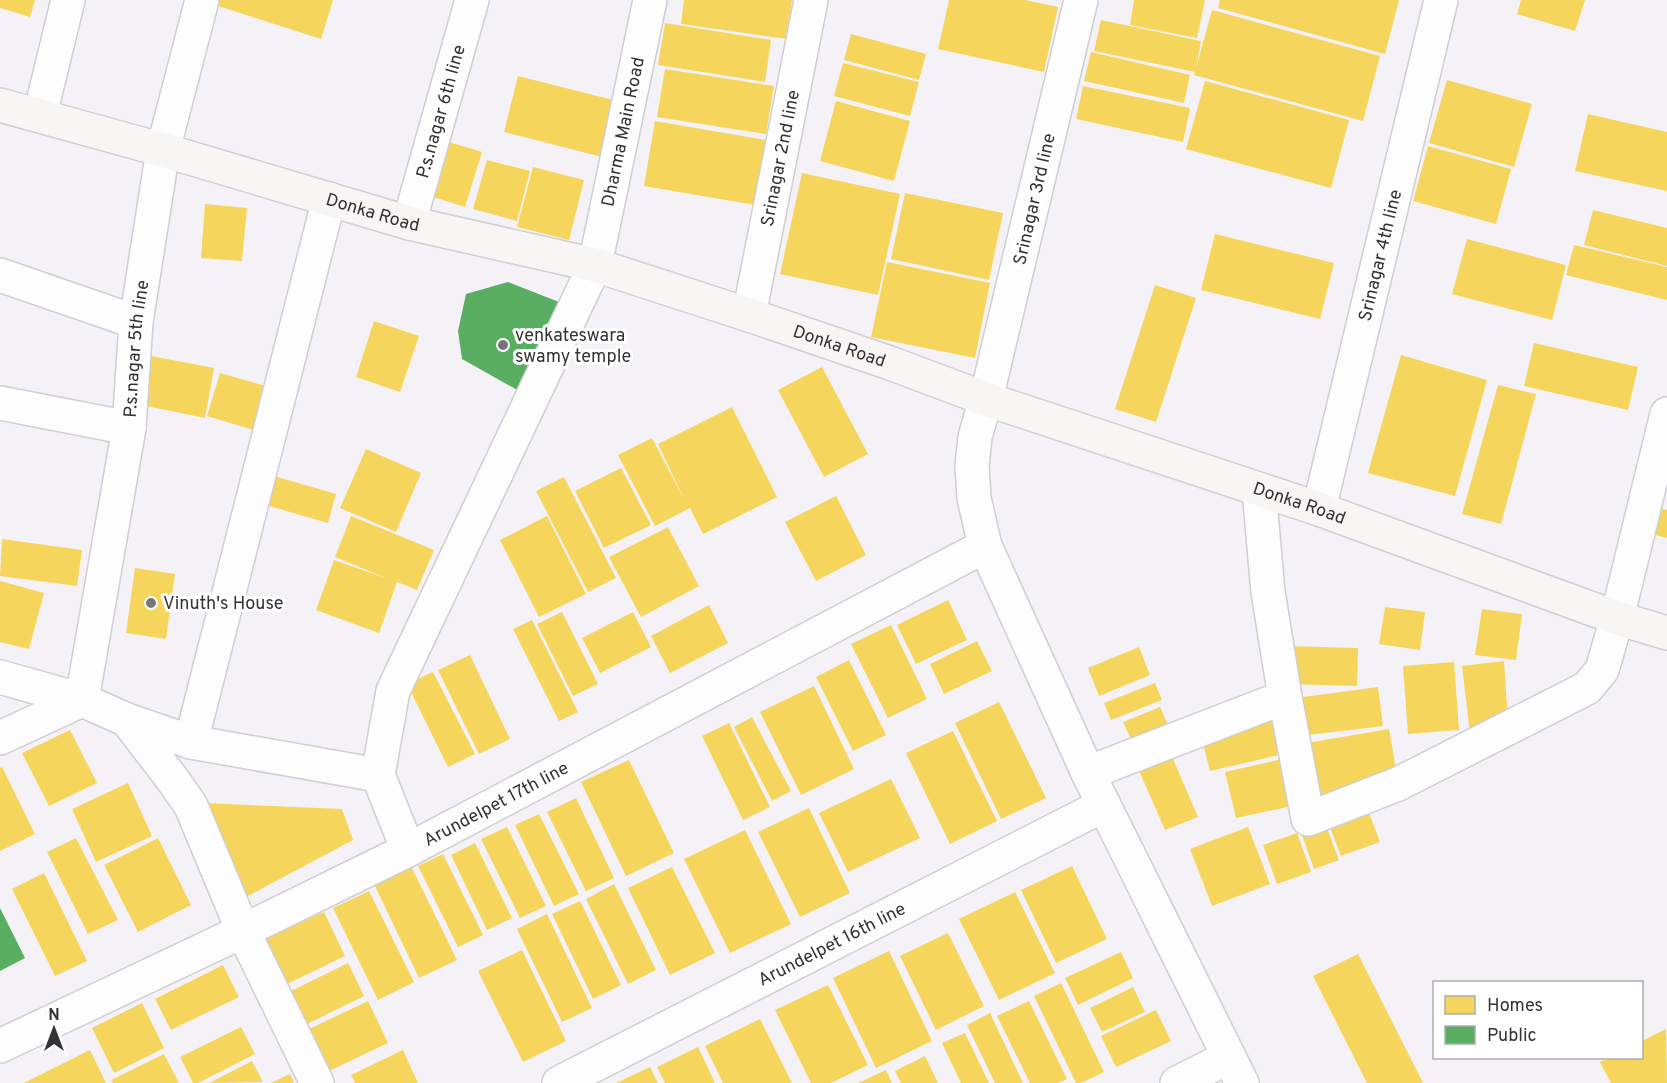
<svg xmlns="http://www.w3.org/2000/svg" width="1667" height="1083" viewBox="0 0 1667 1083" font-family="Overpass,sans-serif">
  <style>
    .homes { fill: #f6d55c }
    .public { fill: #5aae61 }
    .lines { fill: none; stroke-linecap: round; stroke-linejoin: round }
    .street-casing { stroke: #cfced1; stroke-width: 36 }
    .secondary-casing { stroke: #cfced1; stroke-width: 36 }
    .street { stroke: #fdfdfe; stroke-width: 33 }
    .secondary { stroke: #f8f6f5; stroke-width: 33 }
    .poi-dot { fill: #777578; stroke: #fff; stroke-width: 2 }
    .labels { text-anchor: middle; stroke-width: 6; stroke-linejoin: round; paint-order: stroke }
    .street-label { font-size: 18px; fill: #343234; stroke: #fff }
    .poi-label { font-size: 18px; fill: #343234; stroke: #fff; text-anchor: start }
  </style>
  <rect width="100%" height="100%" fill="#f4f2f6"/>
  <path class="homes" d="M0 0H35L30 17 0 8Z
    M214 0H333L321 39 212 4Z
    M684 0H792L786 39 681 24Z
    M949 0H1025L1058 7 1044 72 938 49Z
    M1134 0H1205L1197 38 1130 25Z
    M1220 0H1399L1385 54 1218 8Z
    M1521 0H1585L1575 31 1517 14Z
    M1212 10 1380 56 1363 121 1194 75 1195 72 1094 51 1101 20 1201 41 1196 68Z
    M665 23 771 40 765 82 658 65Z
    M851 34 926 54 919 80 844 60Z
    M1091 52 1190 75 1184 103 1084 81Z
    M843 63 919 82 910 116 834 96Z
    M665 69 774 86 766 134 657 117Z
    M518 76 621 102 606 158 504 132Z
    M1447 80 1532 104 1514 167 1429 143Z
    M1205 81 1349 120 1331 188 1186 149Z
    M1083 86 1190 108 1183 142 1076 119Z
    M836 101 910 121 894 181 820 161Z
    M1588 114 1667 132V191L1575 171Z
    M655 121 766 140 755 205 644 186Z
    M439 139 482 152 465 207 421 193Z
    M1428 146 1511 169 1496 224 1413 201Z
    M487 160 530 171 517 221 473 209Z
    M533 167 584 180 569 240 517 227Z
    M802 173 900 194 878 295 780 274Z
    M905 193 1003 213 989 280 891 259Z
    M205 204 247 208 242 261 201 258Z
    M1593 210 1667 228V266L1584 245Z
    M1215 234 1334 263 1320 319 1201 290Z
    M1467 239 1566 265 1552 320 1452 294Z
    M1574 245 1667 267V300L1566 275Z
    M887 262 990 283 975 358 871 337Z
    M1155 285 1196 298 1156 422 1115 409Z
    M374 321 419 336 400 392 356 377Z
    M1534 343 1638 367 1628 410 1524 386Z
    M1401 355 1487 380 1455 496 1368 473Z
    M151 356 214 368 205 418 141 405Z
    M822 367 868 454 824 477 778 390Z
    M220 373 280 390 267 434 207 416Z
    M1498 385 1536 394 1501 524 1462 514Z
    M732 407 777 497 703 534 690 508 655 526 618 455 652 438 685 501 658 444Z
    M366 449 421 473 396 532 340 508Z
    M621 468 651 525 604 548 575 491Z
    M267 474 336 494 328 523 259 503Z
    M564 477 616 578 588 592 536 491Z
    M836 496 866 555 816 581 785 522Z
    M1647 504 1667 510V538L1640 531Z
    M351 516 434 550 417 590 397 582 379 633 316 610 334 560 388 579 335 557Z
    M547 516 586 594 539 617 500 540Z
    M668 527 699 586 641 617 609 557Z
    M2 539 82 550 77 586 0 576Z
    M135 568 175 574 166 639 126 633Z
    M0 581 44 593 29 649 0 642Z
    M948 600 967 640 916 664 897 625Z
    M709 605 728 643 670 673 651 636Z
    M1385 607 1425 612 1420 650 1379 644Z
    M1482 609 1522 614 1516 660 1475 655Z
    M562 612 598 684 573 696 537 624Z
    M633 612 651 647 600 673 582 638Z
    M532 620 578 712 559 721 513 629Z
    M891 625 927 699 888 718 851 644Z
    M977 641 992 671 944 694 930 664Z
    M1287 646 1358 648 1357 686 1287 684Z
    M1139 647 1150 675 1099 696 1088 668Z
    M470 655 510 739 479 754 438 670Z
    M849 660 886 735 853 751 816 677Z
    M1504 661 1508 720 1470 734 1462 666Z
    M1454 662 1459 730 1408 734 1403 666Z
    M433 672 475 754 448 767 407 684Z
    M1155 683 1162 700 1111 720 1104 703Z
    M814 686 854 769 801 795 760 712Z
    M1378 687 1383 726 1301 736 1296 698Z
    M999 702 1046 798 1001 819 955 723Z
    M1160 707 1172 734 1136 750 1123 722Z
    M1277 713 1287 753 1210 771 1200 731Z
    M752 717 791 791 772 801 734 727Z
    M729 723 770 807 743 820 702 736Z
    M1389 729 1398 781 1316 795 1307 743Z
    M70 730 97 783 49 806 22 753Z
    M953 731 997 821 950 844 906 753Z
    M1170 752 1198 817 1165 830 1137 766Z
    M1287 758 1297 805 1236 818 1225 772Z
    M629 760 674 853 626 876 581 782Z
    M2 767 35 834 0 851V768Z
    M891 779 920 838 848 872 819 813Z
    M128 783 152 836 96 862 72 809Z
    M576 798 614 878 586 891 547 812Z
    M1365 802 1380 842 1341 856 1326 817Z
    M202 803 342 809 353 840 246 897Z
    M809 808 850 893 800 917 758 832Z
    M539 814 579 894 554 906 515 825Z
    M1325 823 1339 860 1314 869 1301 832Z
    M507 827 546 906 520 918 481 839Z
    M1248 827 1270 884 1212 906 1190 849Z
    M745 830 791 924 730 953 684 859Z
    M1297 833 1311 872 1277 884 1263 845Z
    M76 838 118 920 88 934 47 852Z
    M158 838 191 905 138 932 104 865Z
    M475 843 512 918 487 930 451 855Z
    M443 854 483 935 458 947 418 866Z
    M410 864 457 960 419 978 373 882Z
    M1072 866 1107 939 1056 963 1021 890Z
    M672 867 715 953 670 975 628 888Z
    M44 873 87 961 55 976 12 889Z
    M614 884 656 970 628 984 586 899Z
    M369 891 414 982 378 1000 333 908Z
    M1015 892 1055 973 999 1000 959 919Z
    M580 901 621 985 593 999 552 914Z
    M324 912 345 956 287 984 265 939Z
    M547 914 592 1008 562 1022 517 929Z
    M948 933 984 1006 936 1030 900 956Z
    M522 950 566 1041 523 1062 478 971Z
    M889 951 932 1041 876 1068 833 978Z
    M1121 952 1133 978 1078 1005 1065 978Z
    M1358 954 1423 1083H1367L1313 976Z
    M348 963 364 996 303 1026 287 993Z
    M223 965 239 997 171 1030 155 999Z
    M1061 983 1104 1072 1081 1083H1076L1034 996Z
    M828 985 868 1065 831 1083H811L775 1010Z
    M1133 987 1145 1012 1102 1032 1090 1008Z
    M368 1001 388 1043 325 1073 305 1031Z
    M1029 1001 1067 1079 1058 1083H1030L997 1016Z
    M142 1003 164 1048 114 1073 92 1028Z
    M1156 1010 1171 1041 1116 1067 1101 1036Z
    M990 1013 1023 1083H995L967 1025Z
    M760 1019 792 1083H723L705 1046Z
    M241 1027 255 1054 198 1083H193L180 1057Z
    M1666 1029 1667 1083H1611L1600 1062 1609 1058H1642V1041Z
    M965 1033 989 1083H961L942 1043Z
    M698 1047 715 1083H665L657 1067Z
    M90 1050 106 1083H24Z
    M403 1050 418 1083H355L351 1075Z
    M164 1054 179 1083H113L111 1080Z
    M925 1056 938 1083H901L895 1071Z
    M252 1061 263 1082 209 1083Z
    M650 1067 658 1083H616Z
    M886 1070 892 1083H858Z
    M290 1074 294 1083H271Z"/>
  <path class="public" d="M508 282 559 302 519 391 462 359 458 331 466 294Z
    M0 908 25 958 0 971Z"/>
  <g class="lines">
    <defs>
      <g id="street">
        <path d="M1081 0 986 399 975 437 972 466 974 498 985 546 1088 773 1242 1083"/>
        <path d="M40 115 68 0"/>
        <path id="s1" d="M409 223 472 0"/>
        <path d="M0 275 136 322"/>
        <path id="s2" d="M749 315 811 0"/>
        <path d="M0 403 129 428"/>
        <path d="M1259 490 1268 592 1285 697 1308 819 1398 784 1587 688 1602 670 1617 618 1667 414"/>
        <path id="s3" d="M1319 509 1441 0"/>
        <path d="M0 677 82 700 127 720 173 780 191 806 243 931 317 1083"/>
        <path d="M127 720 191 742 378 775 408 850"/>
        <path id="s4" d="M0 738 82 700 129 428 136 322 163 150 202 0"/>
        <path d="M191 742 329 199"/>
        <path d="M1088 773 1285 697"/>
        <path id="s5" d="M378 775 393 691 595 265 650 0"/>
        <path id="s6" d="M0 1046 243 931 408 850 985 546"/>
        <path id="s7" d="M559 1083 1104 805"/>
        <path d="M1177 1083 1229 1057"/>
      </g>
      <g id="secondary">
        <path id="s8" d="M0 105 163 150 409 223 595 265 749 315 890 363 986 399 1319 509 1617 618 1667 633"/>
      </g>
    </defs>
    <use href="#street" class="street-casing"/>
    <use href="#secondary" class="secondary-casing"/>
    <use href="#street" class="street"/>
    <use href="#secondary" class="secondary"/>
  </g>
  <g class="poi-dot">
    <circle cx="503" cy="345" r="6"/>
    <circle cx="151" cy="603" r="6"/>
  </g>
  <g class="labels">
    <g class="street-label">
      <text dy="6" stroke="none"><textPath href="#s1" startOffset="116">P.s.nagar 6th line</textPath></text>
      <text dy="6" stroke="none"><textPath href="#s5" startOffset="693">Dharma Main Road</textPath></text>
      <text dy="6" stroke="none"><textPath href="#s2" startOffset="160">Srinagar 2nd line</textPath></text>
      <text transform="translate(1034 199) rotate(-77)" y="6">Srinagar 3rd line</text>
      <text dy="6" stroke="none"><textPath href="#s8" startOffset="388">Donka Road</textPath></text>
      <text dy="6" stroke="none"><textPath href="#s3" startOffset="261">Srinagar 4th line</textPath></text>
      <text dy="6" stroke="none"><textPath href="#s8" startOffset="874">Donka Road</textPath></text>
      <text dy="6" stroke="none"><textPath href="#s4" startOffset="446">P.s.nagar 5th line</textPath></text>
      <text dy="6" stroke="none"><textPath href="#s8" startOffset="1360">Donka Road</textPath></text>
      <text dy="6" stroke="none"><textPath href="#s6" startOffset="552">Arundelpet 17th line</textPath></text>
      <text dy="6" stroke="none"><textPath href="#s7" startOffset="306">Arundelpet 16th line</textPath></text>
    </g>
    <g class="poi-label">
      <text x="515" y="341">venkateswara<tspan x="515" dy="21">swamy temple</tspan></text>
      <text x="163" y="609">Vinuth's House</text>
    </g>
  </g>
  <rect x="1433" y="981" width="210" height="78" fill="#ffffff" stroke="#aeadae" stroke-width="1.5"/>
  <rect x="1445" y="996" width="30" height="18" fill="#f6d55c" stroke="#aeadae" stroke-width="1.5"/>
  <text x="1487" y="1011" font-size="18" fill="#343234">Homes</text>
  <rect x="1445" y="1026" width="30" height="18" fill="#5aae61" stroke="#aeadae" stroke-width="1.5"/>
  <text x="1487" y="1041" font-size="18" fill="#343234">Public</text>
  <g transform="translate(54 1029)" stroke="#ffffff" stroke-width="4.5" paint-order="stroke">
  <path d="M0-4.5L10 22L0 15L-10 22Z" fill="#343234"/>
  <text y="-9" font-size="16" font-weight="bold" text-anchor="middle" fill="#343234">N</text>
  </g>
</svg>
